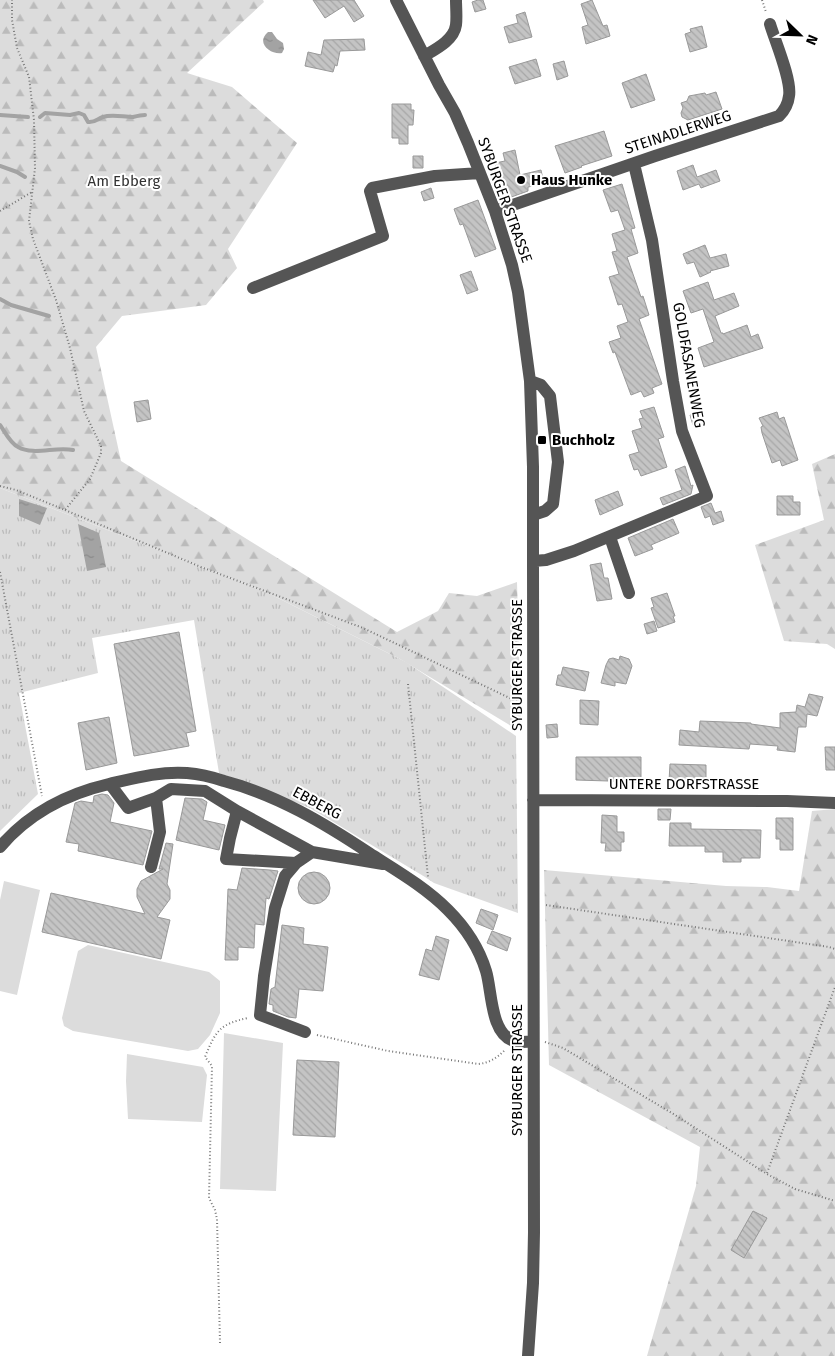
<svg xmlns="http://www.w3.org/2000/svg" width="835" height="1356" viewBox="0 0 835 1356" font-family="'Fira Sans',sans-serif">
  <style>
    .grass { fill: url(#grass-tufts) }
    .forest { fill: url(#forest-firs) }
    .pitch { fill: #dcdcdc }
    .water { fill: url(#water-ripples) }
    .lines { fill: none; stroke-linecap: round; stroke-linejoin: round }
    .stream { stroke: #a3a3a3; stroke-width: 4 }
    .building { fill: url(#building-back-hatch); stroke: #999 }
    .path { stroke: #777; stroke-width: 2; stroke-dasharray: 1 2.5; stroke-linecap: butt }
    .minor { stroke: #555; stroke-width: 12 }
    .poi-dot { fill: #000; stroke: #fff; stroke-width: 2 }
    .labels { text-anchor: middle; stroke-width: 4; stroke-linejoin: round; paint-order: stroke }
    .street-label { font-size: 15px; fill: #000; stroke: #fff }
    .poi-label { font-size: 15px; font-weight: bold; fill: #000; stroke: #fff; text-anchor: start }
    .park-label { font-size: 15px; fill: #333; stroke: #fff }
  </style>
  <defs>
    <pattern id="grass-tufts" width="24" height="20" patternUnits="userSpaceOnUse" patternTransform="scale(1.25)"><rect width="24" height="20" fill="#dcdcdc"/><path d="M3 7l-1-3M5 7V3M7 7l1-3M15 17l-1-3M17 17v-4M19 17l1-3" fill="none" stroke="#bbb"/></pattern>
    <pattern id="forest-firs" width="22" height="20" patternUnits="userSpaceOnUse" patternTransform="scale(1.25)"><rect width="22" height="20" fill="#dcdcdc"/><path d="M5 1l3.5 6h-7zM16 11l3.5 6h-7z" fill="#bbb"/></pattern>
    <pattern id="water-ripples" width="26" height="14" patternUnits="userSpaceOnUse" patternTransform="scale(1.25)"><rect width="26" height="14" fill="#a3a3a3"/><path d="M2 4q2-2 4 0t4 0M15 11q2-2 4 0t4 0" fill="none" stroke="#8b8b8b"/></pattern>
    <pattern id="building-back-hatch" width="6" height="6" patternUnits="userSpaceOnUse" patternTransform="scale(1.25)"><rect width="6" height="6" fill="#c4c4c4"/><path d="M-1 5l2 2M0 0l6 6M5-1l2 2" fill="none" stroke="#a7a7a7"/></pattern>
  </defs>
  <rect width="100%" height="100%" fill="#fff"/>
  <path class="grass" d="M0 488 266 592 406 662 516 736 518 913 434 883 425 877 310 808 219 773 194 620 92 638 98 673 19 693 38 794 0 831Z"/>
  <path class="forest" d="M0 0H263L264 2 187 73 232 87 297 143 228 249 237 268 206 305 122 316 96 347 121 461 397 632 438 611 449 593 477 596 517 582 521 732 400 659 266 592 0 488Z
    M835 454V649L827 644 784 641 755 545 824 520 812 464Z
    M835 809V1356H647L696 1186 700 1147 549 1065 544 870 726 886 767 887 799 891 812 811Z"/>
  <path class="pitch" d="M4 881 40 890 17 995 0 991V900Z
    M88 945 209 972 220 981V1013L210 1035 198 1049 188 1051 73 1031 64 1026 62 1018 78 951Z
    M224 1033 283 1043 276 1191 220 1189Z
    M127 1054 203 1067 207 1075 202 1122 128 1119 126 1081Z"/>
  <path class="water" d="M268 32H272L277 39 283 43 284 49 282 53C271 55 255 43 268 32Z
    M19 499 47 508 40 525 19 516Z
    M78 524 99 533 106 567 87 571Z"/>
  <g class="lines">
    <path class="stream" d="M0 115 28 117
      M40 117 45 113 70 115 79 113 84 115 88 122C95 123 97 119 103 117 112 114 123 117 133 117 137 116 141 115 145 115
      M0 166 17 172 25 177
      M0 299 11 305 49 316
      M0 425C5 432 10 443 18 447 34 456 56 446 73 450"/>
  </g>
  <path class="building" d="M313 0H354L364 16 354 22 344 6 325 18Z
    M478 0H483L486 9 475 12 472 2Z
    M592 0 603 26 607 25 610 36 586 44 582 27 588 25 581 4Z
    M525 12 532 37 509 43 504 27 518 23 516 15Z
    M702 26 707 47 690 52 685 34 691 32 690 29Z
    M364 39 365 50 340 51 337 66 335 65 333 72 305 66 308 52 321 55 324 40Z
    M536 59 541 76 515 84 509 67Z
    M564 61 568 76 557 80 553 64Z
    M646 74 655 100 631 108 622 83Z
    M716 92 722 109 688 120 682 117 681 113 683 108 681 103 687 101 689 96 705 93 706 95Z
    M392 104H411V110H414L413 125H408V144H399V138H392Z
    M604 131 612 156 581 166 582 167 565 173 555 146Z
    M515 150 520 175 541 170 544 184 528 187V191L503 200 495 163 505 161 503 153Z
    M413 156H423V168H413Z
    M693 165 697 177 716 170 720 181 701 188 699 184 683 190 677 171Z
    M622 184 635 228 631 229 638 253 627 257 641 297 643 296 649 315 639 319 662 384 652 388 654 393 644 397 641 391 631 395 615 352 613 353 609 342 621 338 617 326 628 322 622 304 618 305 609 277 619 274 612 252 617 251 612 234 625 230 618 210 611 212 603 190Z
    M431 188 434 198 424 201 421 192Z
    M478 200 496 249 475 257 463 224 460 225 454 209Z
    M705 245 710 258 726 254 729 266 710 271 711 272 700 277 694 262 687 264 683 254Z
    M471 271 478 290 467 294 460 275Z
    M708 282 714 300 734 293 739 306 715 316 721 333H723V334L747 325 751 337 758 334 763 348 704 367 698 348 714 342 703 309 691 313 683 291Z
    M148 400 151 419 137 422 134 402Z
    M654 407 664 437 658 439 667 467 641 476 638 469 634 470 629 455 639 452 632 431 642 428 639 419 643 418 640 411Z
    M699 412 703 422 693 425 690 415Z
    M777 412 779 419 784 417 798 460 782 466 780 460 772 463 762 433 761 427 763 426 759 418Z
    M685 466 691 486 693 485 691 494 663 505 660 498 682 490 675 470Z
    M618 491 623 505 600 515 595 500Z
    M777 496H793V502H800V515H777Z
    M711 503 715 513 721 511 724 521 713 525 710 516 705 518 701 507Z
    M673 519 679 533 651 545 653 549 635 556 628 538Z
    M601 563 604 578H608L612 599 597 601 590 565Z
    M667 593 675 616H673L675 622 658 628 651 608 654 607 651 598Z
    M654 621 657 631 647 634 644 624Z
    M179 632 196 731 186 733 189 746 134 756 114 644Z
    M620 656 629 659 632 666 626 684 615 682V686L601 683 606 665 609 659 613 658 619 660Z
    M563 667 589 672 585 691 556 685 558 675H561Z
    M809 694 823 697 817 716 807 714 806 727H798L795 752 777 750 778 746 750 744 749 749 679 745 680 730 699 732 700 721 751 723V724L780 728V713L796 712 797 705 805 707Z
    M580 700 599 701 598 725 580 724Z
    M109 717 117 763 86 770 78 723Z
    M557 724 558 737 547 738 546 725Z
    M825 747H835V770H826Z
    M576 757H641V782L576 780Z
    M670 764 706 765V782L669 781Z
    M102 794 108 795 114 803 110 822 152 831 143 865 78 851 79 844 66 842 75 803 81 801 93 803 94 796Z
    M185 798 202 799 207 802 203 820 225 825 219 850 176 840Z
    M658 809H671L670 820H658Z
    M602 815 617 816V832H624V842H621V851H605L606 843H601Z
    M776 818H793V850H780V839H776Z
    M670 823H691V829L761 830 760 858H741V862H723V852H705V846H669Z
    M166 843 173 844 167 884 170 890V899L157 917 170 920 161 959 42 932 51 893 145 914 137 897V889L141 881 163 869H159Z
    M242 868 270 870 278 871 269 899 266 898 264 925 255 924 254 948 238 947V960H225L228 889 237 890Z
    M298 888a16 16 0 1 1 32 0a16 16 0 1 1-32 0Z
    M481 909 498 915 493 930 476 923Z
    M282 925 304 928 303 944 328 947 323 991 299 989 296 1018 288 1017 273 1011V1005L269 1004 271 989 275 987Z
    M492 931 511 938 507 951 487 943Z
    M436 936 449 940 439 980 419 975 426 949 432 951Z
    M297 1060 339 1062 335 1137 293 1135Z
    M753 1211 767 1218 744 1258 731 1250Z"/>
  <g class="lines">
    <path class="path" d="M762 0 766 12
      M0 211 32 192
      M0 486 16 490 65 510 90 479 101 453V446L84 411 70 348 56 300 33 239 29 221 35 168 34 120 29 77 17 48 12 20V0
      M65 510 201 567 363 628 520 703
      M0 572 42 796
      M408 684 428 877
      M546 905 829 947 835 949
      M317 1035 388 1051 478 1064C489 1063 497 1058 505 1050
      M545 1042 563 1048 675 1115 767 1174 795 1189 835 1201
      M767 1173 835 987
      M220 1343 217 1219 215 1210 209 1198 212 1066 205 1057C216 1030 220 1024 248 1018"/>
    <path class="minor" d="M396 0 439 85 455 113 468 143 495 211 512 265 518 292 530 381 533 467V561L534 1232 533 1283 528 1356
      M424 56C436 49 454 40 456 25 457 17 456 8 456 0
      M495 211 655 156 779 116C785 110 788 105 789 96 792 80 775 41 770 24
      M253 288 383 236 370 191 372 188 435 176 480 173
      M530 381 541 385 550 396 558 462 553 504 545 511 533 515
      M610 537 629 593
      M533 561 546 560 574 551 707 496 682 431 673 381 652 240 634 164
      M110 784 128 808 156 798
      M533 800 787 801 835 803
      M0 847C29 813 66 794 109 784 135 778 161 771 187 773 200 774 212 777 224 781 277 795 324 823 369 853 397 871 425 887 448 910 465 927 479 948 486 971 492 990 490 1034 514 1041 520 1043 527 1042 533 1041
      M296 863 226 859 230 838 237 811 312 852
      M151 867 160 832 156 798 171 789 205 791 237 811
      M305 1032 260 1015 264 976 275 908 285 876 296 863 312 852 383 864"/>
  </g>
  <g class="poi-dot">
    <circle cx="521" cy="180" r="5"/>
    <rect x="537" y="435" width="10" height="10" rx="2.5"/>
  </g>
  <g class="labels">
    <g class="street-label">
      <text transform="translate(678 132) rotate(-18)" y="5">STEINADLERWEG</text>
      <text transform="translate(505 200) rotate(70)" y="5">SYBURGER STRASSE</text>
      <text transform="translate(689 365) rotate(80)" y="5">GOLDFASANENWEG</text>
      <text transform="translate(517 665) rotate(-90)" y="5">SYBURGER STRASSE</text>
      <text x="684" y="789">UNTERE DORFSTRASSE</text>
      <text transform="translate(317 803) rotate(28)" y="5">EBBERG</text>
      <text transform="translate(517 1070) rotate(-90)" y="5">SYBURGER STRASSE</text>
    </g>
    <g class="poi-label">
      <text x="531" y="185">Haus Hunke</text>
      <text x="552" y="445">Buchholz</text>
    </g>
    <g class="park-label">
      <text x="124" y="186">Am Ebberg</text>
    </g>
  </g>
  <g transform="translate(800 35) rotate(113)" stroke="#ffffff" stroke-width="4" paint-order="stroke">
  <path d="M0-4L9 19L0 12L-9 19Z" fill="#000000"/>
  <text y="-8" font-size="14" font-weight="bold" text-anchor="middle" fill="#000000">N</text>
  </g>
</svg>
